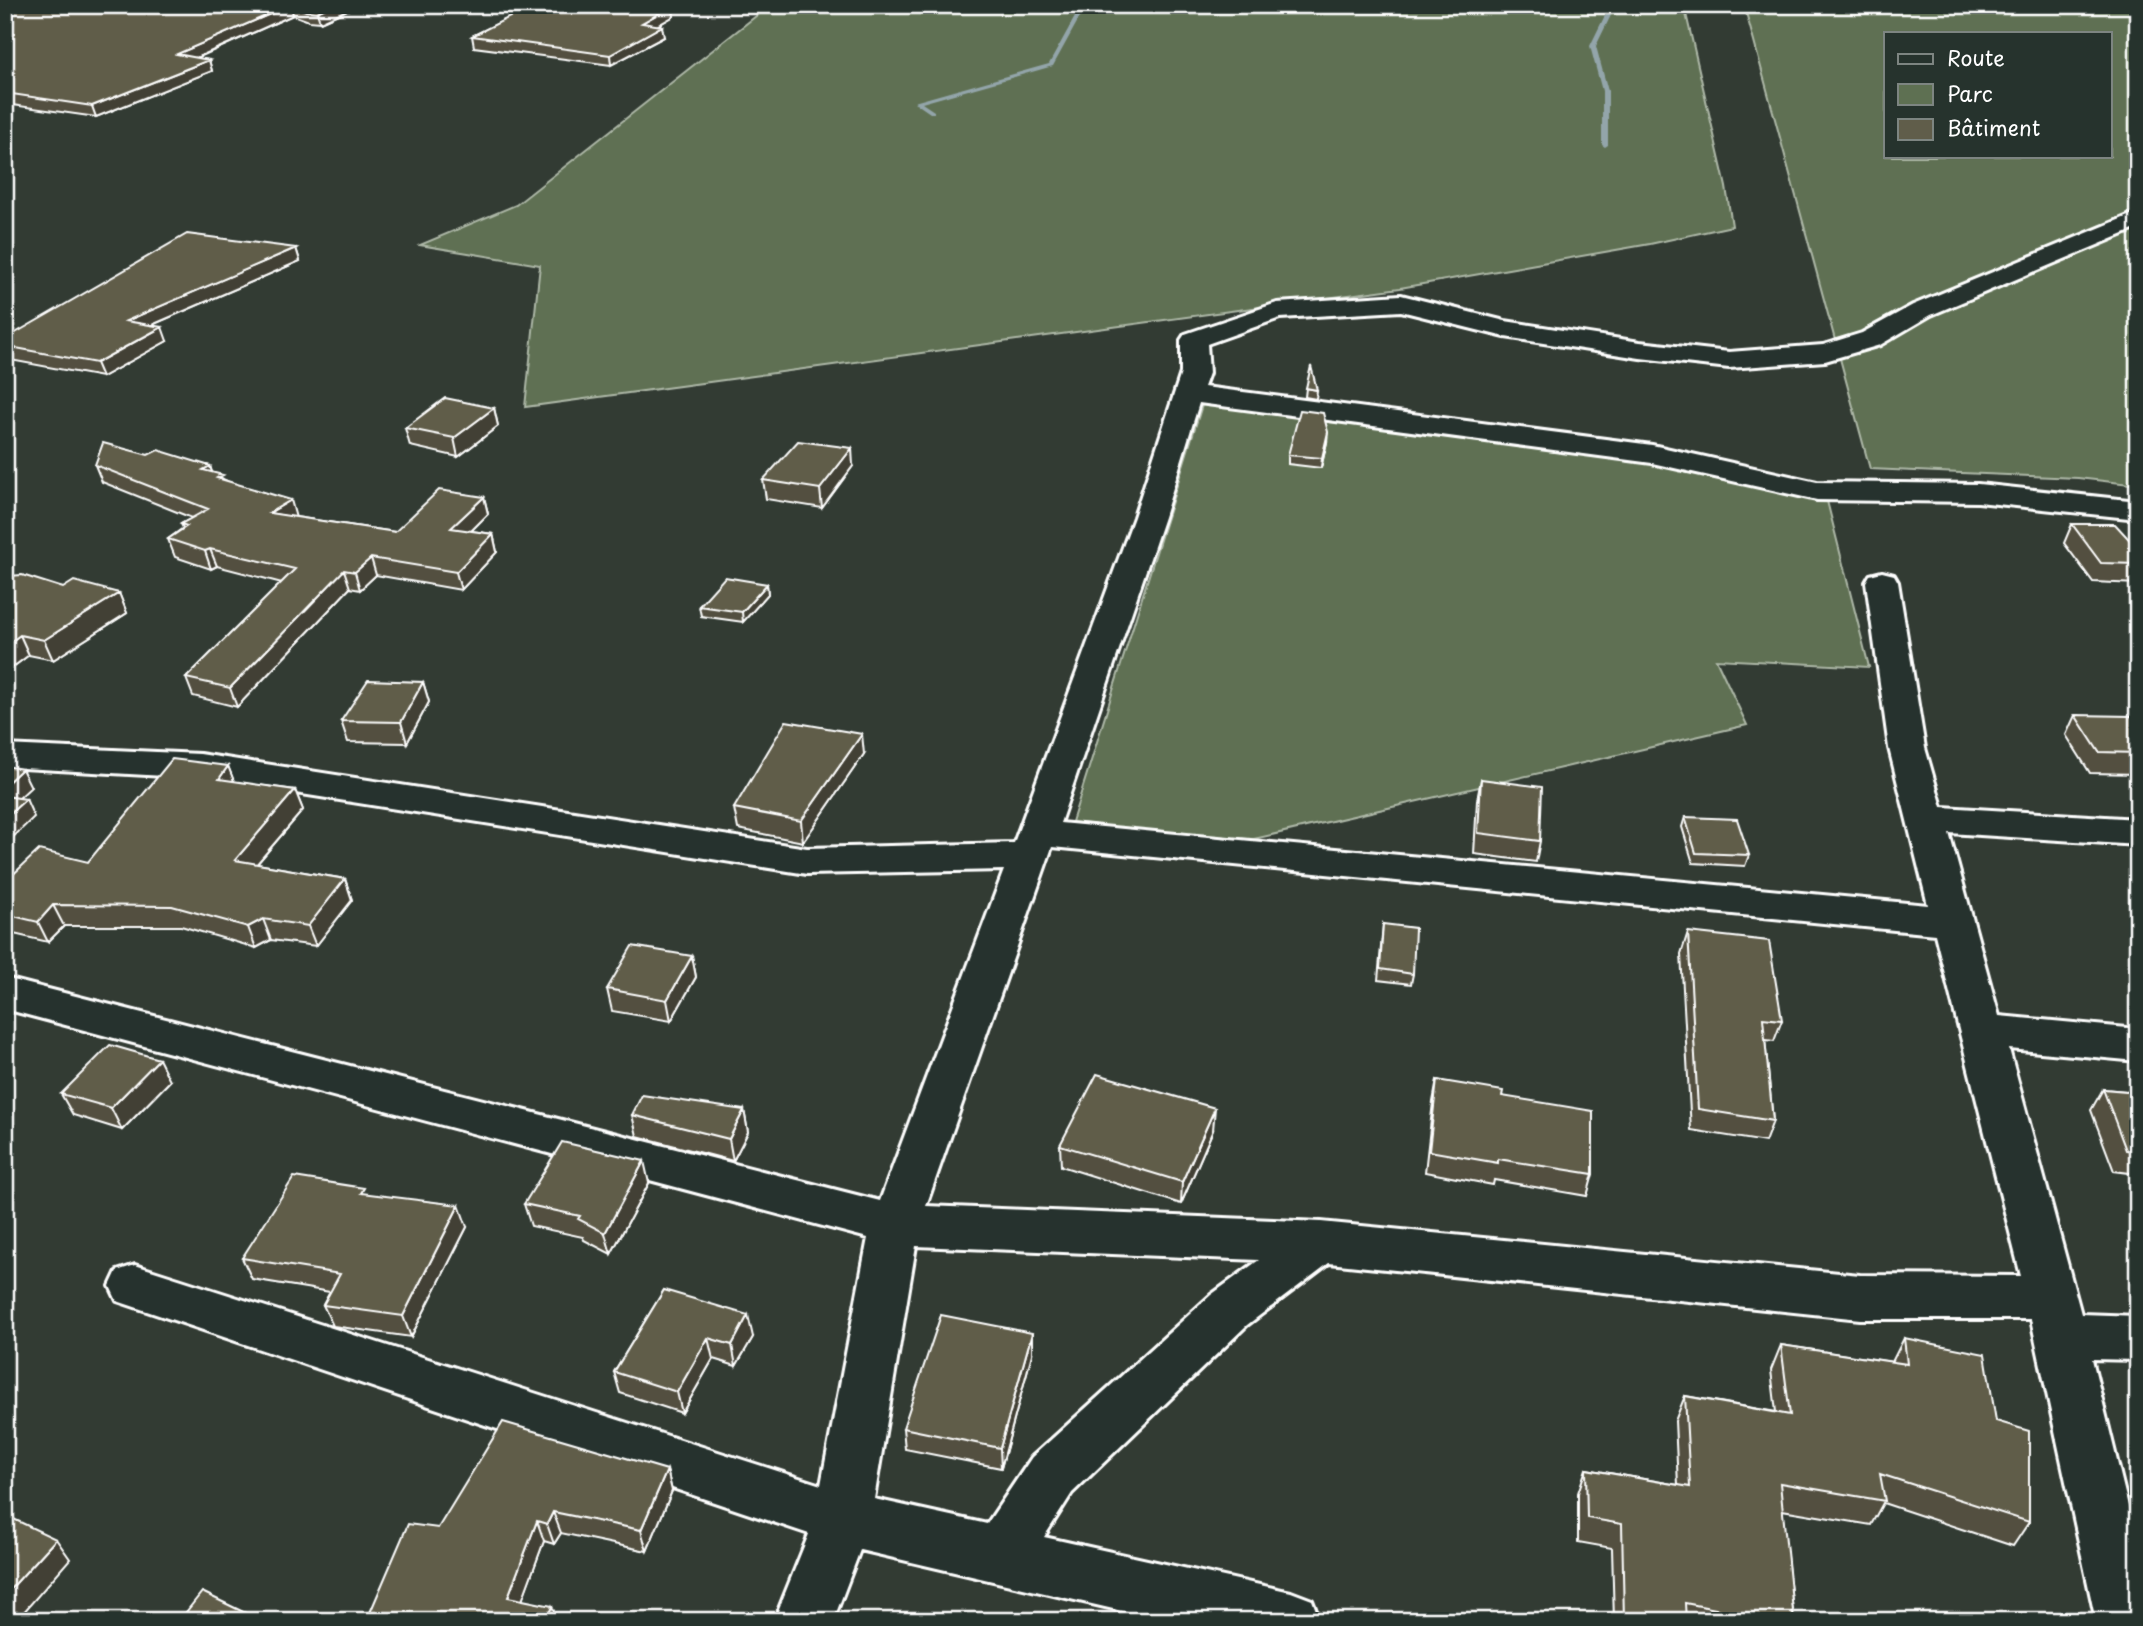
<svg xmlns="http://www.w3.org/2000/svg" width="2143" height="1626" viewBox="0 0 2143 1626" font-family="'Playpen Sans',sans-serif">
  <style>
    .green { fill: #5e7052; stroke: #aeb8a8; stroke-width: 2; fill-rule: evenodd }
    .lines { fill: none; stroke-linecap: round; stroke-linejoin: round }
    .stream { fill: #93a5aa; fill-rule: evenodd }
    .street-casing { stroke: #fff; stroke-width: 6 }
    .street { fill: #26332d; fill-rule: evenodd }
    .wall { fill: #535040; stroke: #fff; stroke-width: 2 }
    .shaded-wall { fill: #434134; stroke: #fff; stroke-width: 2 }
    .building { fill: #605d4a; stroke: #fff; stroke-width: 2 }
  </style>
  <rect width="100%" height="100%" fill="#323b33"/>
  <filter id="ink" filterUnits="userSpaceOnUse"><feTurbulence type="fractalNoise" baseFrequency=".0143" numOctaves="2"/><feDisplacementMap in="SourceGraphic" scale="14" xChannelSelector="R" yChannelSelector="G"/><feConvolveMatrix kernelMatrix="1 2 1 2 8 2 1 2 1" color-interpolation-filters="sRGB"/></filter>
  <g filter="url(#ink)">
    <path class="green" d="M770 5H1684L1726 187 1732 226 1650 244 1400 288 525 407 540 265 420 245 516 205Z
      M1744 5H2138V485L2078 478 1870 469ZM1886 33H2110V156H1886Z
      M1203 402 1649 461 1827 501 1869 667 1716 659 1747 725 1241 842 1072 822Z"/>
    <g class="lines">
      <path class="stream" d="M1094 5H1102L1080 17 1053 66 922 103 934 111V113H930L914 102 1049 64 1076 15Z
        M1610 5H1616L1596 46 1608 91V145L1605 147 1602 145V91L1590 46Z"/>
      <defs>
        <path id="street" d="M2138 212V228L1931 315 1880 345 1825 361 1729 368 1640 358 1505 337 1401 311 1280 318 1207 344 1209 373 1204 387 1652 445 1817 482 1978 484 2138 501V519L1978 502 1817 500 1652 463 1199 403 1164 517 1060 823 1928 905 1889 748 1866 582 1870 575 1882 572 1894 575 1898 582 1925 748 1942 807 2138 819V845L1949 833 1999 1016 2138 1029V1061L2009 1049 2081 1314 2138 1316V1360L2092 1359 2138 1547V1621H2096L2031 1319H1860L1329 1263 1247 1325 1072 1493 1044 1537 1291 1592 1312 1600 1320 1621H1165L860 1550 833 1621H774L809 1534 117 1301 110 1286 117 1271 135 1265 821 1485 868 1238 5 1009V978L880 1201 1004 870 807 874 200 778 5 767V745L200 754 807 848 1014 843 1134 517 1181 373V340L1185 334 1277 303 1401 295 1505 321 1640 342 1729 352 1823 345 1862 333 1913 305ZM1052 847 1935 934 2021 1276 1860 1275 1321 1222 926 1206ZM916 1246 1259 1260 1211 1295 1032 1457 987 1524 874 1499Z"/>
      </defs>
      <use href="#street" class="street-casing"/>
      <use href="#street" class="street"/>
    </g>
    <path class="wall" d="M5 5H397L379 11 356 6 320 22 309 21 293 15 197 58 209 60 212 71 96 117 5 104Z
      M531 5H666L672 6 674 16 657 26 664 37 611 65 474 47 472 36 533 6Z
      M296 248 300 261 152 325 167 341 102 377 5 359V339Z
      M1306 388 1317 390 1316 399 1305 397Z
      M494 408 498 426 458 457 410 446 405 428Z
      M1327 442 1321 468 1288 464V455Z
      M148 455 210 466 212 472 225 480 296 517 395 532 484 497 488 514 471 531 493 534 497 552 461 590 376 575 360 590 350 588 237 707 193 696 186 678 282 583 217 566 211 569 175 557 168 539 183 528 181 524 192 518 102 482 95 465Z
      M853 466 822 508 766 499 763 480Z
      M2072 524 2138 549V584L2093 582 2064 543Z
      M5 578 63 588 119 593 127 613 53 660 29 655 5 673Z
      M767 584 768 594 743 622 701 616 699 606Z
      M423 682 429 702 407 743 348 742 341 721Z
      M2075 715 2138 726V774L2090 773 2066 735Z
      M864 754 803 842 738 829 734 808Z
      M228 766 234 782 295 790 303 810 257 864 345 879 352 900 316 946 271 940 256 948 181 926H64L48 942 5 932V882L88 862Z
      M1481 779 1540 841 1536 862 1474 854 1477 800Z
      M1685 817 1749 855 1745 866 1693 863 1682 827Z
      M1383 924 1413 974 1411 984 1378 980Z
      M1688 932 1782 1020 1774 1041 1765 1040 1773 1121 1765 1142 1691 1130 1681 954Z
      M692 956 696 977 671 1021 612 1011 607 989Z
      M1437 1080 1502 1096 1593 1174 1587 1196 1494 1180 1493 1185 1425 1172 1433 1102Z
      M170 1081 122 1130 73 1115 61 1094Z
      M2103 1089 2138 1092V1174L2114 1171 2091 1110Z
      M744 1110 748 1132 733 1161 637 1136 632 1115Z
      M1213 1130 1181 1204 1061 1166 1060 1145Z
      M649 1183 611 1254 584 1240 583 1237 531 1226 524 1204Z
      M366 1194 467 1227 411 1337 333 1326 323 1305 330 1292 252 1279 242 1258Z
      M664 1290 753 1337 736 1366 713 1359 682 1413 620 1393 614 1372Z
      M1904 1338 1996 1421 2029 1522 2013 1546 1883 1503 1871 1525 1782 1510 1794 1621H1614L1612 1548 1578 1542V1493L1586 1469 1678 1485 1675 1421 1685 1396 1776 1412 1771 1370 1781 1345 1892 1362Z
      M1032 1354 1001 1468 905 1449 903 1428Z
      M667 1470 672 1491 647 1551 561 1533 554 1544 544 1541 522 1600 558 1621H372L369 1615 438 1528Z"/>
    <path class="shaded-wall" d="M291 5 293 15 180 65 177 54Z
      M332 5H356V6L320 22 317 12Z
      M377 5H397L379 11Z
      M672 6 674 16 644 33 642 23Z
      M662 26 664 37 611 65 610 55Z
      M209 60 212 71 96 117 92 106Z
      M296 248 300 261 131 334 126 321Z
      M162 327 167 341 102 377 96 363Z
      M494 408 498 426 458 457 454 438Z
      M1328 432 1327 442 1321 468 1322 458Z
      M852 448 853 466 822 508 820 489Z
      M210 466 215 483 203 470Z
      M484 497 488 514 456 546 451 528Z
      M291 500 296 518 269 513Z
      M493 534 497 552 461 590 456 572Z
      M210 549 217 566 211 569 205 551Z
      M371 558 376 575 360 590 355 572Z
      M344 570 350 588 237 707 230 688Z
      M767 584 768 594 743 622 742 612Z
      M119 593 127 613 53 660 44 640Z
      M20 635 29 655 5 673V646Z
      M423 682 429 702 407 743 401 722Z
      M862 734 864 754 803 842 801 821Z
      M228 766 236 786 219 779Z
      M22 769 31 787 5 811V785Z
      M295 790 303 810 243 880 235 860Z
      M26 799 34 817 5 845V818Z
      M345 879 352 900 316 946 308 926Z
      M53 905 64 926 48 942 38 922Z
      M263 919 271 940 256 948 248 927Z
      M692 956 696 977 671 1021 667 1000Z
      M159 1059 170 1081 122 1130 111 1108Z
      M1215 1108 1213 1130 1181 1204 1182 1182Z
      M744 1110 748 1132 733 1161 729 1139Z
      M644 1161 649 1183 611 1254 605 1233Z
      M459 1205 467 1227 411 1337 403 1316Z
      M748 1315 753 1337 736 1366 732 1345Z
      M1032 1333V1354L1001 1468 1000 1448Z
      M708 1338 713 1359 682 1413 677 1392Z
      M667 1470 672 1491 647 1551 641 1530Z
      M553 1512 561 1533 554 1544 547 1524Z
      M537 1521 544 1541 516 1617 508 1597Z
      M56 1539 70 1559 16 1621H5V1595Z
      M552 1606 558 1621H546Z"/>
    <path class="building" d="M5 5H291L177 54 209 60 92 106 5 93Z
      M291 5H332L317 12 306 11Z
      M534 5H666L672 6 642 23 662 26 610 55 472 36Z
      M187 234 296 248 126 321 162 327 96 363 5 346V339Z
      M1311 366 1317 390 1306 388Z
      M445 398 494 408 454 438 405 428Z
      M1300 410 1323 413 1328 432 1322 458 1288 455Z
      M798 441 852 448 820 489 763 480Z
      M103 443 148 455 158 450 210 466 203 470 223 475 217 478 291 500 269 513 395 532 439 490 484 497 451 528 493 534 456 572 371 558 355 572 344 570 230 688 186 678 295 569 210 549 205 551 168 539 187 526 181 524 208 509 95 465Z
      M2072 524H2115L2138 549V564L2101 563Z
      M22 575 63 588 74 581 119 593 44 640 20 635 5 646V578L9 576Z
      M725 577 767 584 742 612 699 606Z
      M368 680 423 682 401 722 341 721Z
      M2075 715 2131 716 2138 726V753L2099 752Z
      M786 721 862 734 801 821 734 808Z
      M172 759 228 766 219 779 295 790 235 860 345 879 308 926 263 919 248 927 172 906 53 905 38 922 5 914V882L39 850 88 862Z
      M5 766 22 769 5 785Z
      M1481 779 1542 787 1540 841 1478 833Z
      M5 796 26 799 5 818Z
      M1685 817 1737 819 1749 855 1696 853Z
      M1383 924 1415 928 1413 974 1380 969Z
      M1688 932 1769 941 1782 1020 1763 1018 1773 1121 1698 1109Z
      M632 946 692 956 667 1000 607 989Z
      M110 1045 159 1059 111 1108 61 1094Z
      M1097 1074 1215 1108 1182 1182 1060 1145Z
      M1437 1080 1503 1091 1502 1096 1593 1111V1174L1498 1159V1163L1429 1151Z
      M2103 1089 2138 1092V1151L2126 1150Z
      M642 1095 744 1110 729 1139 632 1115Z
      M562 1142 644 1161 605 1233 578 1219 580 1216 524 1204Z
      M294 1177 364 1188 361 1193 459 1205 403 1316 323 1305 340 1274 242 1258Z
      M664 1290 748 1315 732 1345 708 1338 677 1392 614 1372Z
      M941 1315 1032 1333 1000 1448 903 1428Z
      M1904 1338 1985 1354 1996 1421 2029 1431V1522L1880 1474 1885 1501 1780 1483 1794 1621H1777L1685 1603 1686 1621H1624L1622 1524 1587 1518 1586 1469 1690 1487 1685 1396 1790 1415 1781 1345 1907 1364Z
      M503 1422 667 1470 641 1530 553 1512 547 1524 537 1521 508 1597 552 1606 546 1621H414L369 1615 408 1524 438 1528Z
      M5 1515 56 1539 5 1595Z
      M202 1592 262 1621H179Z"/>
  </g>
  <rect width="2143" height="1626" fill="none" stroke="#26332d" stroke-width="28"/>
  <rect x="14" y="14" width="2115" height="1598" fill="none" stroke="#fff" stroke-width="2.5" filter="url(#ink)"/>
  <rect x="1884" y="32" width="228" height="126" fill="#26332d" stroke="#7d8581" stroke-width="2"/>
  <rect x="1898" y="54" width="35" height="10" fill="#26332d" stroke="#7d8581" stroke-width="2"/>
  <text x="1947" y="66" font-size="21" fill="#ffffff">Route</text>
  <rect x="1898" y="84" width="35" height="21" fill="#5e7052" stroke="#7d8581" stroke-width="2"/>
  <text x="1947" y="102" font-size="21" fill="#ffffff">Parc</text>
  <rect x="1898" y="119" width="35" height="21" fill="#605d4a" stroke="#7d8581" stroke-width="2"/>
  <text x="1947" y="136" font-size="21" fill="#ffffff">Bâtiment</text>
</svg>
